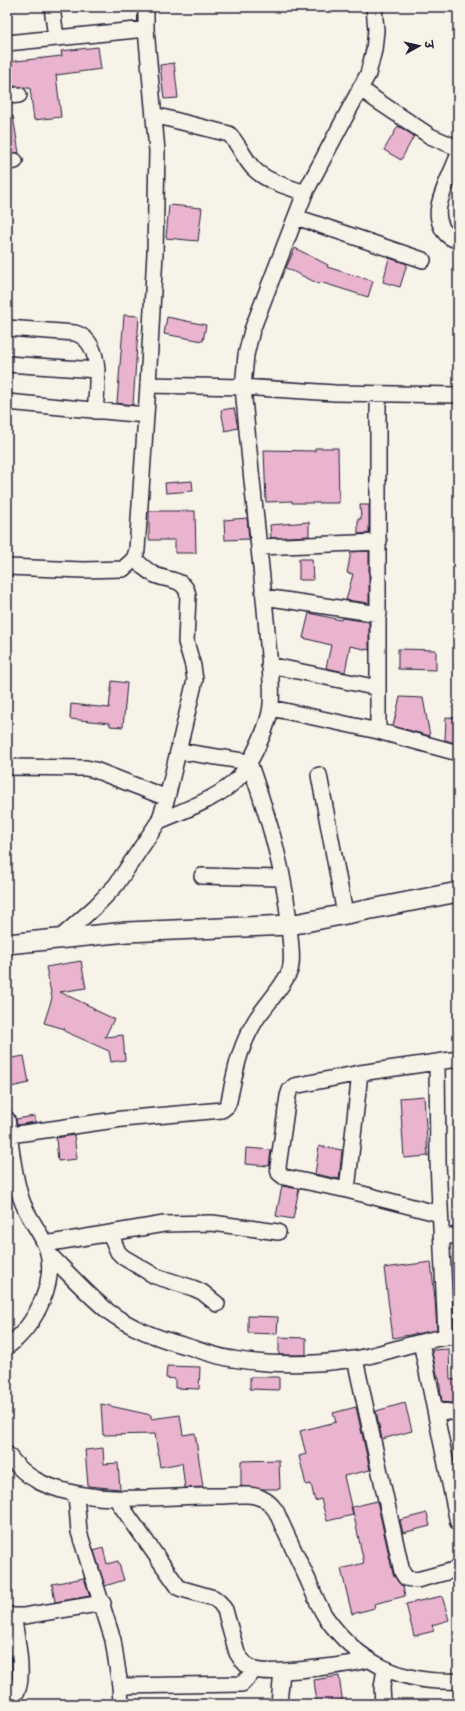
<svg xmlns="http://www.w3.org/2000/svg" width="465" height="1711" viewBox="0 0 465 1711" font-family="Pangolin,'Playpen Sans Deva',sans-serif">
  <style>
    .building { fill: #eab4ce; stroke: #22223b }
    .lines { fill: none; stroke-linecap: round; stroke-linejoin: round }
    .minor-casing { stroke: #22223b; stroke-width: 18 }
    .major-casing { stroke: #22223b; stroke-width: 22 }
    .minor { stroke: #f7f3e8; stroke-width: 15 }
    .major { stroke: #f7f3e8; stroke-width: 19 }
  </style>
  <rect width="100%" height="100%" fill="#f7f3e8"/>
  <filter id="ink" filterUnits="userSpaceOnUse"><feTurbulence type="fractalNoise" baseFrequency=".025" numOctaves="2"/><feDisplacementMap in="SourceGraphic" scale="8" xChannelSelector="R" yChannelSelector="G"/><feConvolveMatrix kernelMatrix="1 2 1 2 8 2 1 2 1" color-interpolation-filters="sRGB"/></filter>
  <g filter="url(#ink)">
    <path class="building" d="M98 47 101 69 56 75 61 117 34 120 30 88H25L18 86 7 87V62L62 56 61 51Z
      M174 63 178 98 164 99 160 65Z
      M7 116H13L19 153H7Z
      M398 126 414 136 401 160 384 150Z
      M169 205 202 208 198 241 166 238Z
      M295 248 328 265 327 267 373 281 368 297 320 282 319 284 286 268Z
      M389 258 407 264 400 287 383 282Z
      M124 315 139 316 133 405 117 403Z
      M167 317 206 325 203 341 164 334Z
      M234 408 238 428 225 431 221 410Z
      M315 448H338L339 503H292V501L266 502 264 450 315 451Z
      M192 481 193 491 166 493 165 483Z
      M360 505H369V533L358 534V519H361Z
      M149 511H195L196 553H175V540H149Z
      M247 518 249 539 225 540 224 520Z
      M309 522V536L271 538 270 525Z
      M369 551V603L346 600 353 574 347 573 351 552Z
      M299 559H312L313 580H299Z
      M309 613 341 620 342 618 369 622V650L350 646 345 672 326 668 331 645 303 638Z
      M398 649 436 650V670L398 669Z
      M112 681 127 683 123 727 110 726V723L70 719 71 704 109 708Z
      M400 697 423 698 430 736 393 726Z
      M446 717 458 718V744L445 740Z
      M81 961 86 988 60 992 94 1008 93 1009 114 1019 105 1037 123 1035 125 1060 111 1062 109 1051 64 1031 65 1029 44 1023 52 998 46 967Z
      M24 1056 29 1083 11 1087 7 1059Z
      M424 1096 428 1156 404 1158 400 1098Z
      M35 1116V1122L17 1125 16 1119Z
      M74 1135 77 1159 58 1161 56 1138Z
      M319 1146 342 1150 339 1179 315 1174Z
      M246 1148 271 1150 269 1166 245 1164Z
      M282 1186 299 1189 293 1219 276 1216Z
      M431 1262 435 1299 437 1330 393 1338 384 1268Z
      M248 1316 278 1317 277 1334 248 1333Z
      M279 1337 306 1338V1355H279Z
      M449 1349 450 1380 458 1379V1404L442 1402 439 1378H438L432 1353V1350Z
      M167 1366 200 1367 199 1389 175 1388V1379L166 1378Z
      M250 1377H279V1389L278 1390 250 1389Z
      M405 1403 412 1431 382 1439 376 1411Z
      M101 1404 151 1415V1419L180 1415 183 1435 195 1433 203 1487 185 1488 182 1463 160 1467 155 1434 103 1435Z
      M356 1407 370 1470 344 1476 353 1515 327 1521 321 1499 315 1501 311 1484 306 1485 299 1456 306 1454 300 1431 336 1422 333 1413Z
      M103 1448 104 1464 118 1463 120 1489 88 1486 85 1450Z
      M279 1460 280 1489H262L241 1486V1461Z
      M377 1501 393 1574 399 1583 403 1586 405 1596 374 1604 375 1608 352 1614 341 1569 364 1563 352 1507Z
      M427 1513 430 1526 403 1533 400 1520Z
      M103 1548 107 1564 118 1561 124 1580 105 1586 94 1551Z
      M84 1578 90 1596 55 1602 52 1584Z
      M442 1596 449 1620 432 1625 434 1631 414 1636 406 1604Z
      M339 1676 343 1704H317L314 1680Z"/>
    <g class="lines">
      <defs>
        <path id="minor" d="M52 7 56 38
          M7 43 146 29
          M360 88 376 100 430 136 458 148
          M7 96 19 95
          M154 115 229 134C239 144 244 159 254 169 267 182 289 187 305 193
          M458 156C452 172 442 190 439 206 436 220 443 238 458 240
          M7 162 15 161
          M296 217 423 260
          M7 328 75 333C104 342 97 387 95 411
          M7 364 97 370
          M148 385 243 387 335 393 458 395
          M7 402 146 415
          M260 547 379 542
          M7 567 83 570 123 569 134 559 137 550 148 385 155 253 157 151 146 29V7
          M264 597 379 614
          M269 665 378 688
          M271 708 378 731 458 753
          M378 731V394
          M7 767 86 768 95 770 167 798
          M319 775 345 914
          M159 821C183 811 224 796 240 776 251 763 265 732 269 716 275 697 268 653 267 631 260 550 250 469 243 387L246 355 252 330 305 193 368 74 374 50 376 30 374 7
          M202 876 282 878
          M59 939 96 906 116 885 159 821 167 798 195 680 193 666 186 642 188 595C185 578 168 581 155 575 147 571 141 565 134 559
          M437 1062 438 1162 446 1336
          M7 1119C11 1145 13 1173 21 1198 26 1215 38 1228 45 1244 60 1279 35 1326 7 1347
          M10 1135 122 1119 222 1110 227 1106 229 1101C236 1068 239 1047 257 1018 266 1005 285 984 290 970 293 960 291 948 290 937 287 877 269 819 249 762L178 751
          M347 1190 360 1073
          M440 1214 347 1190 284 1177 279 1173 278 1167 288 1096 290 1090 294 1086 360 1073 458 1059
          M110 1233 118 1252 123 1257 155 1276 193 1288 202 1292 217 1304
          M441 1236H458
          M45 1244 164 1224 212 1223 278 1232
          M48 1253C68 1273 87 1294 109 1312 132 1329 160 1339 186 1346 202 1351 218 1357 233 1359 274 1366 314 1365 354 1359 389 1353 422 1338 458 1336
          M421 1342 458 1523
          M355 1359 402 1572 406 1578 417 1580 458 1569
          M435 1410 458 1413
          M7 1454C15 1464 24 1474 36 1480 44 1485 53 1487 61 1490 113 1505 165 1495 218 1496 232 1496 250 1492 263 1499 269 1501 272 1506 276 1511 286 1534 297 1557 308 1580 313 1592 318 1605 325 1616 358 1663 401 1684 458 1681
          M76 1494 79 1532 113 1640 120 1686 121 1704
          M117 1500 179 1588 214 1598 220 1603 225 1610 237 1653C241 1660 247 1667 255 1670 272 1675 348 1665 367 1660
          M7 1614 13 1616H24L103 1603
          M120 1686 242 1684 255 1670
          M7 1703C10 1700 15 1696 17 1691 25 1678 16 1632 13 1616
          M279 1704 282 1671
          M383 1704 382 1687 385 1669"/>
        <path id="major" d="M7 944 127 932 290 925 458 892"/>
      </defs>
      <use href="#minor" class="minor-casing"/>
      <use href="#major" class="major-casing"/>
      <use href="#minor" class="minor"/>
      <use href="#major" class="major"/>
    </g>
  </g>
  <rect width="465" height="1711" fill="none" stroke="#f7f3e8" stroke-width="24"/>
  <rect x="12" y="12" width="441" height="1687" fill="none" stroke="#22223b" stroke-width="1.5" filter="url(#ink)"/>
  <g transform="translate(419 46) rotate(82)" stroke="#f7f3e8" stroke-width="3" paint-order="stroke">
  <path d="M0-3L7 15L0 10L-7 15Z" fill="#22223b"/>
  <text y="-6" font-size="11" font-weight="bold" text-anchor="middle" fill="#22223b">उ</text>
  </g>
</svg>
